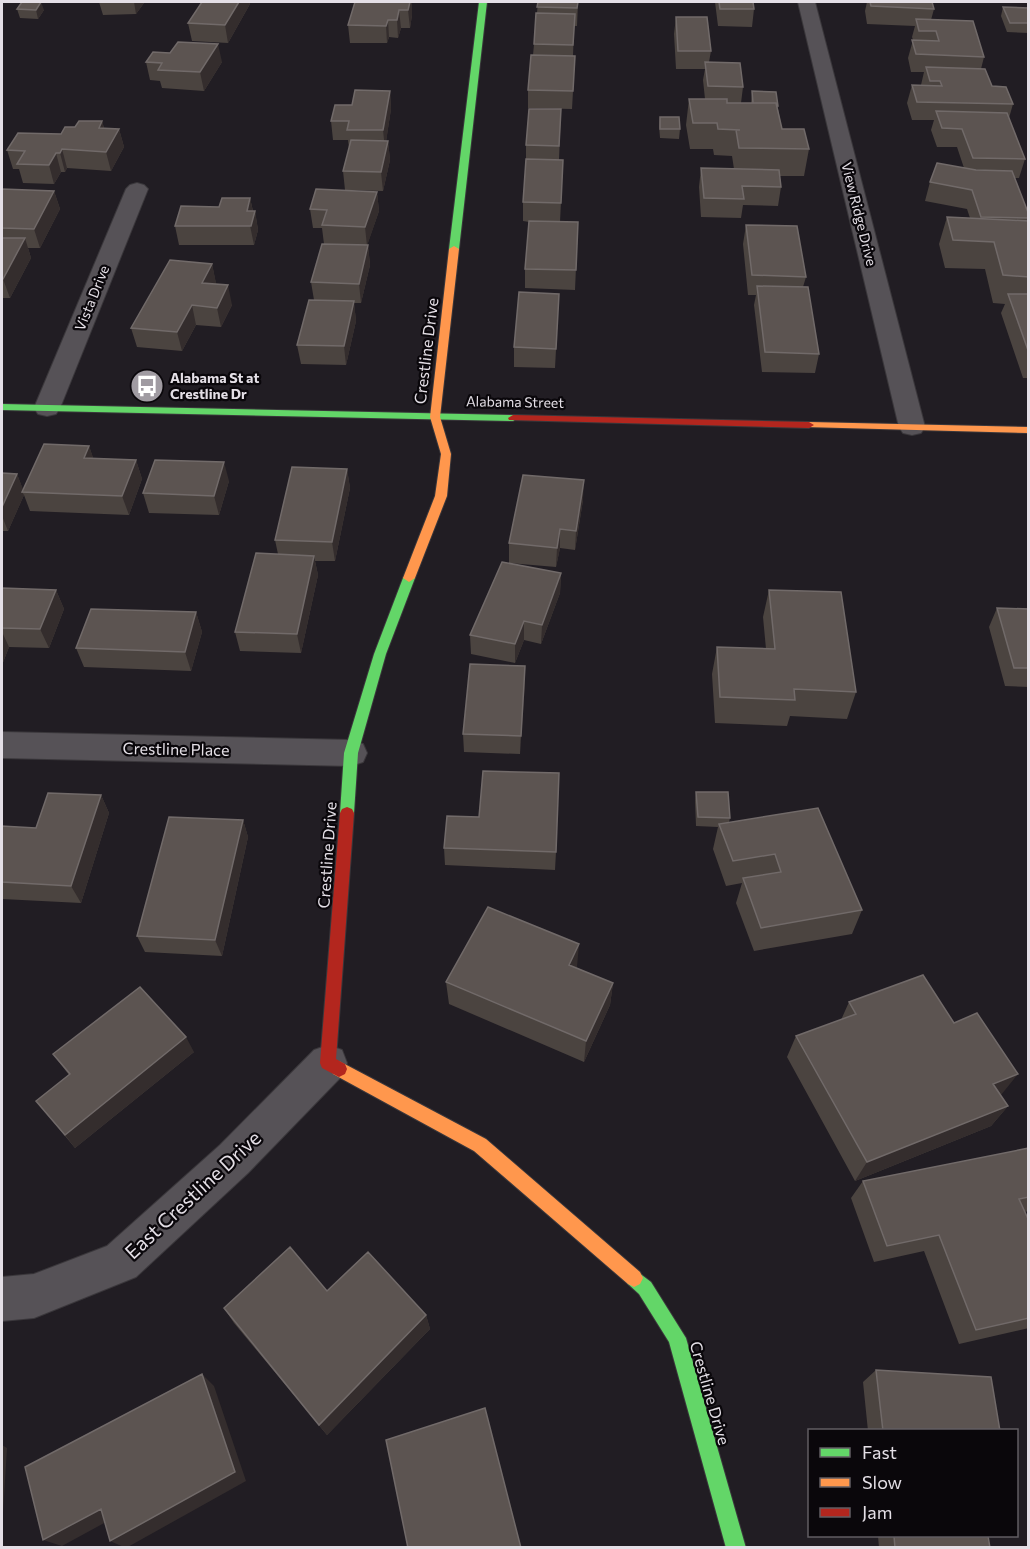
<svg xmlns="http://www.w3.org/2000/svg" width="1030" height="1549" viewBox="0 0 1030 1549" font-family="Commissioner,sans-serif">
  <style>
    .lines { fill: none; stroke-linecap: round; stroke-linejoin: round }
    .street-casing { stroke: #3a373b; stroke-width: 2 }
    .fast-casing { stroke: #3a373b; stroke-width: 2 }
    .slow-casing { stroke: #3a373b; stroke-width: 2 }
    .jam-casing { stroke: #3a373b; stroke-width: 2 }
    .street { fill: #565257; fill-rule: evenodd }
    .fast { fill: #63d668; fill-rule: evenodd }
    .slow { fill: #ff974d; fill-rule: evenodd }
    .jam { fill: #b3261e; fill-rule: evenodd }
    .wall { fill: #4b4440 }
    .shaded-wall { fill: #342d2d }
    .building { fill: #5c5451; stroke: #716a69; stroke-width: 1.5 }
    .labels { text-anchor: middle; stroke-width: 4.5; stroke-linejoin: round; paint-order: stroke }
    .far-street-label { font-size: 14px; fill: #e4dfe6; stroke: #0a070b }
    .far-poi-label { font-size: 14px; font-weight: bold; fill: #e4dfe6; stroke: #0a070b; text-anchor: start }
    .street-label { font-size: 16px; fill: #e4dfe6; stroke: #0a070b }
    .near-street-label { font-size: 20px; fill: #e4dfe6; stroke: #0a070b }
  </style>
  <rect width="100%" height="100%" fill="#211d23"/>
  <g class="lines">
    <defs>
      <path id="street" d="M798 2H815L925 427 921 433 912 435 903 433 899 427Z
        M137 183 144 185 148 189 60 408 56 414 47 416 38 414 34 408 126 189 130 185Z
        M2 732 351 740 363 744 367 753 363 762 351 766 2 758Z
        M328 1045 342 1050 347 1063 342 1076 248 1173 136 1277 34 1318 2 1321V1277L34 1274 107 1246 220 1145 314 1050Z"/>
      <path id="fast" d="M479 2H487L459 249 454 252 449 249Z
        M2 404 513 415 518 418 513 421 2 410Z
        M409 574 415 578 386 654 358 753 354 813 352 817H342L340 813 344 753 374 654 403 578Z
        M634 1269 651 1282 686 1338 746 1548H726L669 1342 639 1294 628 1284 625 1278 628 1272Z"/>
      <path id="slow" d="M454 246 459 249 440 417 451 454 447 496 415 578 409 582 403 578 435 496 441 454 430 417 449 249Z
        M809 422 1028 427V433L805 427V423Z
        M339 1061 486 1139 640 1272 643 1278 640 1284 634 1287 628 1284 474 1151 333 1074 331 1069 333 1064Z"/>
      <path id="jam" d="M513 415 809 422 814 425 809 428 509 420 508 418Z
        M347 807 352 809 354 813 336 1059 345 1064 347 1069 345 1074 339 1077 322 1068 320 1063 340 813 342 809Z"/>
    </defs>
    <use href="#street" class="street-casing"/>
    <use href="#fast" class="fast-casing"/>
    <use href="#slow" class="slow-casing"/>
    <use href="#jam" class="jam-casing"/>
    <use href="#street" class="street"/>
    <use href="#fast" class="fast"/>
    <use href="#slow" class="slow"/>
    <use href="#jam" class="jam"/>
  </g>
  <path class="wall" d="M99 2H153L152 3H144L136 14 103 15Z
    M202 2H249L250 4 228 43 192 41 188 23Z
    M412 2V15L410 28H401L398 38 389 37 387 43H350L348 25Z
    M538 2H578L577 26H574L573 56H575L572 109 528 108V90L533 55Z
    M715 2H753L754 9 752 27 718 26Z
    M867 2H932L934 9 931 20 984 57 981 69 992 86 1013 104 1009 118 1025 159 1019 178H1015L1029 215V378H1023L1001 313 1005 304 993 303 985 269 945 268 939 244 947 217 970 218 967 209 925 201 930 182 964 168 957 147H937L931 130 934 120H912L907 103 912 85H921L924 72H911L908 58 913 40 912 37 915 26 867 24 865 11Z
    M1003 7 1029 8V33L1007 32 1001 16Z
    M17 9 44 10 38 19 20 18Z
    M676 17 711 51 709 62 743 87 741 103H751L752 91 778 106V109L782 129 809 149 804 176H779L781 187 778 206 743 205 741 218 701 217 699 187 701 168 734 169 732 156 714 155 713 149H690L686 125 689 99H705L703 80 705 69H676L674 34Z
    M146 62H222L204 91 162 88 160 81 150 80Z
    M390 91 391 109 386 141H388L390 160 383 191 345 190 343 171 349 148 348 140H333L331 121 352 105Z
    M561 109 559 160H563L560 222H578L575 290 525 288V269L529 222 523 221V202L526 164V145Z
    M660 117 680 129 679 139 660 138 659 126Z
    M102 121 104 128 119 129 124 147 111 171 67 168 65 172H61L54 184 23 183 19 169H13L7 150 61 134 75 127Z
    M2 189 54 191 60 209 40 248H28L31 258 10 298H2Z
    M377 192 379 211 367 245H368L370 265 361 303H354L356 321 346 365 301 364 297 345 314 300 311 282 324 244 322 228H313L310 209Z
    M250 198 253 211H255L258 230 254 245H179L175 226 219 207Z
    M746 225 806 277 803 287 819 354 815 373 762 372 754 305 756 295H748L743 244Z
    M212 264 216 284 232 305 221 327 196 325 182 351 137 347 131 328Z
    M559 294 555 368 514 367V347Z
    M89 446 93 458 136 460 142 479 129 515 30 511 24 495 8 531H2V473L17 474 23 490Z
    M347 469 350 488 335 561H315L318 575 301 653 240 651 235 632 278 554 275 540Z
    M229 481 219 515 149 513 143 493Z
    M583 500 575 550 560 548 556 567 509 563V543Z
    M561 573 560 593 541 644 524 640 515 663 471 654 470 635Z
    M2 588 56 590 64 609 49 648 9 647 2 665Z
    M769 590 856 692 847 719 790 716 787 726 715 723 712 674 717 647 766 649 763 617Z
    M997 608 1029 609V687L1005 686 989 627Z
    M196 612 202 632 191 671 84 667 76 648Z
    M525 666 520 754 464 752 463 734Z
    M696 792 730 818 729 822 862 910 852 934 754 951 736 903 742 883 726 886 713 849 718 827 696 826 695 801Z
    M101 795 109 813 81 903 2 899V826L36 828Z
    M243 820 248 837 222 956 145 952 137 936Z
    M444 848 556 852 555 870 445 865Z
    M577 968 613 983 610 1005 584 1062 449 1004 446 982Z
    M849 1002 1001 1095H1000L1008 1106 991 1126 855 1181 787 1057 796 1036 841 1020Z
    M194 1052 75 1148 36 1101 69 1075 53 1054Z
    M1029 1148V1211L1024 1212 1029 1221V1328L959 1344 924 1251 874 1262 851 1198 863 1181Z
    M327 1291 426 1315 430 1329 327 1435 234 1323 224 1308Z
    M876 1370 1000 1431H868L863 1382Z
    M878 1536H988L990 1548H879Z"/>
  <path class="shaded-wall" d="M41 2 44 10 38 19 36 10Z
    M134 2H144V3L136 14Z
    M239 2H249L250 4 228 43 225 25Z
    M410 2H412V15L410 28 408 10Z
    M399 10 401 28 398 38 397 20Z
    M388 20 389 37 387 43 386 26Z
    M218 44 222 62 204 91 200 72Z
    M390 91 391 109 385 149 383 130Z
    M102 121 107 140 99 128Z
    M119 129 124 147 111 171 106 152Z
    M388 141 390 160 383 191 381 172Z
    M62 149 67 168 65 172 60 153Z
    M56 153 61 172 54 184 49 165Z
    M54 191 60 209 40 248 34 229Z
    M377 192 379 211 367 246 365 227Z
    M250 198 254 216 255 211 258 230 254 245 247 211Z
    M25 238 31 258 10 298 3 279Z
    M368 245 370 265 361 303 359 284Z
    M212 264 216 283 206 302 202 283Z
    M228 285 232 305 221 327 217 308Z
    M354 301 356 321 346 365 344 346Z
    M192 305 196 325 182 351 177 332Z
    M89 446 96 466 84 458Z
    M136 460 142 479 129 515 122 496Z
    M224 462 229 481 219 515 214 496Z
    M347 469 350 488 335 561 332 542Z
    M17 474 24 492H22L24 495 8 531 2 516V507Z
    M584 480 583 500 575 550 576 531Z
    M560 529V548L556 567 557 548Z
    M314 556 318 575 301 653 297 634Z
    M561 573 560 593 541 644 542 625Z
    M56 590 64 609 49 648 40 629Z
    M196 612 202 632 191 671 185 652Z
    M524 621V640L515 663V644Z
    M2 632 9 647 2 665Z
    M525 666V684L520 754 521 736Z
    M101 795 109 813 81 903 71 886Z
    M243 820 248 837 222 956 215 940Z
    M579 944 577 967 567 987 569 965Z
    M613 983 610 1005 584 1062 586 1041Z
    M186 1037 194 1052 75 1148 65 1135Z
    M1018 1074 1001 1095 978 1104 993 1084Z
    M2 1085 3 1087 2 1102Z
    M1008 1106 991 1126 855 1181 867 1162Z
    M426 1315 430 1329 327 1435 319 1425Z
    M202 1374 214 1386 246 1481 126 1548 110 1541Z
    M2 1445 7 1448 2 1530Z
    M101 1509 117 1516 62 1546 43 1540Z"/>
  <path class="building" d="M22 2H41L36 10 17 9Z
    M202 2H239L225 25 188 23Z
    M355 2H410L408 10H399L397 20H388L386 26 348 25Z
    M538 2H578L577 8 537 7Z
    M719 2H753L754 9H720Z
    M870 2H932L934 9 871 6Z
    M1003 7 1029 8V23H1010Z
    M536 13 575 14 573 45 534 44Z
    M676 17H707L711 51H678Z
    M916 19 973 21 984 57 916 54 912 40 939 41 936 31H919Z
    M178 42 218 44 200 72 158 70 162 63 146 62 153 52 170 53Z
    M531 55 575 56 573 91 528 90Z
    M705 62 740 63 743 87 708 86Z
    M926 67 985 69 992 86 1006 87 1013 104 917 102 912 85 942 86 940 81H930Z
    M355 90 390 91 383 130H347L349 121H331L335 105H352Z
    M752 91 776 92 778 106H777L776 103H753Z
    M689 99H727V103H776L782 129H804L809 149 739 148 736 130H740L718 129 717 123H693Z
    M529 109H561L559 146 526 145Z
    M936 111 1007 113 1025 159 973 158 962 129 942 128Z
    M660 117H679L680 129H660Z
    M79 121H102L99 128 119 129 106 152 62 149 60 153H56L49 165 17 164 25 151 7 150 18 133 61 134 65 127H75Z
    M351 140 388 141 381 172 343 171Z
    M526 159 563 160 561 203 523 202Z
    M937 163 976 170 1012 171 1029 215V218L981 217 972 190 930 182Z
    M701 168 779 170 781 187 742 186 744 199 704 198Z
    M2 189 54 191 34 229 2 228Z
    M316 189 377 192 365 227 322 225 327 210 310 209Z
    M222 198H250L247 211H255L251 226H175L181 206 219 207Z
    M947 217 1029 221V277L1003 275 994 242 953 240Z
    M529 221 578 222 576 270 525 269Z
    M746 225 797 226 806 277 752 275Z
    M2 238H25L3 279H2Z
    M322 244 368 245 359 284 311 282Z
    M170 260 212 264 202 283 228 285 217 308 192 305 177 332 131 328Z
    M757 286 808 287 819 354 765 352Z
    M519 292 559 294 556 349 514 347Z
    M1008 294H1029V353Z
    M309 300 354 301 344 346 297 345Z
    M44 444 89 446 84 458 136 460 122 496 22 492Z
    M155 460 224 462 214 496 143 493Z
    M292 467 347 469 332 542 275 540Z
    M2 473 17 474 2 507Z
    M523 475 584 480 576 531 560 529 557 548 509 543Z
    M256 553 314 556 297 634 235 632Z
    M502 562 561 573 542 625 524 621 515 644 470 635Z
    M2 588 56 590 40 629 2 628Z
    M769 590 841 592 856 692 794 689 795 700 720 697 717 647 775 649Z
    M997 608 1029 609V668H1014Z
    M91 609 196 612 185 652 76 648Z
    M470 664 525 666 521 736 463 734Z
    M483 771 559 773 556 852 444 848 447 816 479 817Z
    M696 792H728L730 818 698 817Z
    M48 793 101 795 71 886 2 882V826L36 828Z
    M818 808 862 910 761 928 743 878 781 872 775 854 733 861 719 824Z
    M169 817 243 820 215 940 137 936Z
    M488 907 579 944 569 965 613 983 586 1041 446 982Z
    M923 975 954 1023 977 1013 1018 1074 993 1084 1008 1106 867 1162 796 1036 856 1014 849 1002Z
    M140 987 186 1037 65 1135 36 1101 70 1074 53 1054Z
    M1029 1148V1197L1019 1199 1029 1221V1318L976 1330 939 1235 887 1246 863 1181Z
    M290 1247 327 1291 368 1252 426 1315 319 1425 224 1308Z
    M876 1370 991 1377 1000 1431H883Z
    M202 1374 235 1472 110 1541 101 1509 43 1540 25 1467Z
    M485 1408 521 1548H408L386 1440Z
    M894 1536H988L990 1548H895Z"/>
  <defs>
    <symbol id="bus-disc" viewBox="-11 -11 22 22"><circle r="9.5" fill="#a09ba2" stroke="#0a070b"/><path d="M-5-6H5V4H4V6H2V4H-2V6H-4V4H-5ZM-3.5-4V0h7V-4ZM-3.5 1.2v1.5H-2V1.2ZM2 1.2v1.5H3.5V1.2Z" fill="#fff"/></symbol>
  </defs>
  <g fill-rule="evenodd">
    <use href="#bus-disc" x="128" y="367" width="38" height="38"/>
  </g>
  <g class="labels">
    <g class="far-street-label">
      <text transform="translate(859 214) rotate(76)" y="5">View Ridge Drive</text>
      <text transform="translate(92 298) rotate(-68)" y="5">Vista Drive</text>
      <text transform="translate(515 402) rotate(1)" y="5">Alabama Street</text>
    </g>
    <g class="far-poi-label">
      <text x="170" y="383">Alabama St at<tspan x="170" dy="16">Crestline Dr</tspan></text>
    </g>
    <g class="street-label">
      <text transform="translate(426 351) rotate(-83)" y="6">Crestline Drive</text>
      <text transform="translate(176 749) rotate(1)" y="6">Crestline Place</text>
      <text transform="translate(327 855) rotate(-86)" y="6">Crestline Drive</text>
      <text transform="translate(710 1393) rotate(74)" y="6">Crestline Drive</text>
    </g>
    <g class="near-street-label">
      <text transform="translate(193 1195) rotate(-43)" y="7">East Crestline Drive</text>
    </g>
  </g>
  <rect width="1030" height="1549" fill="none" stroke="#e4dfe6" stroke-width="6"/>
  <rect x="808" y="1429" width="210" height="108" fill="#0a070b" stroke="#615d63" stroke-width="1.5"/>
  <rect x="820" y="1448" width="30" height="9" fill="#63d668" stroke="#615d63" stroke-width="1.5"/>
  <text x="862" y="1459" font-size="18" fill="#e4dfe6">Fast</text>
  <rect x="820" y="1478" width="30" height="9" fill="#ff974d" stroke="#615d63" stroke-width="1.5"/>
  <text x="862" y="1489" font-size="18" fill="#e4dfe6">Slow</text>
  <rect x="820" y="1508" width="30" height="9" fill="#b3261e" stroke="#615d63" stroke-width="1.5"/>
  <text x="862" y="1519" font-size="18" fill="#e4dfe6">Jam</text>
</svg>
